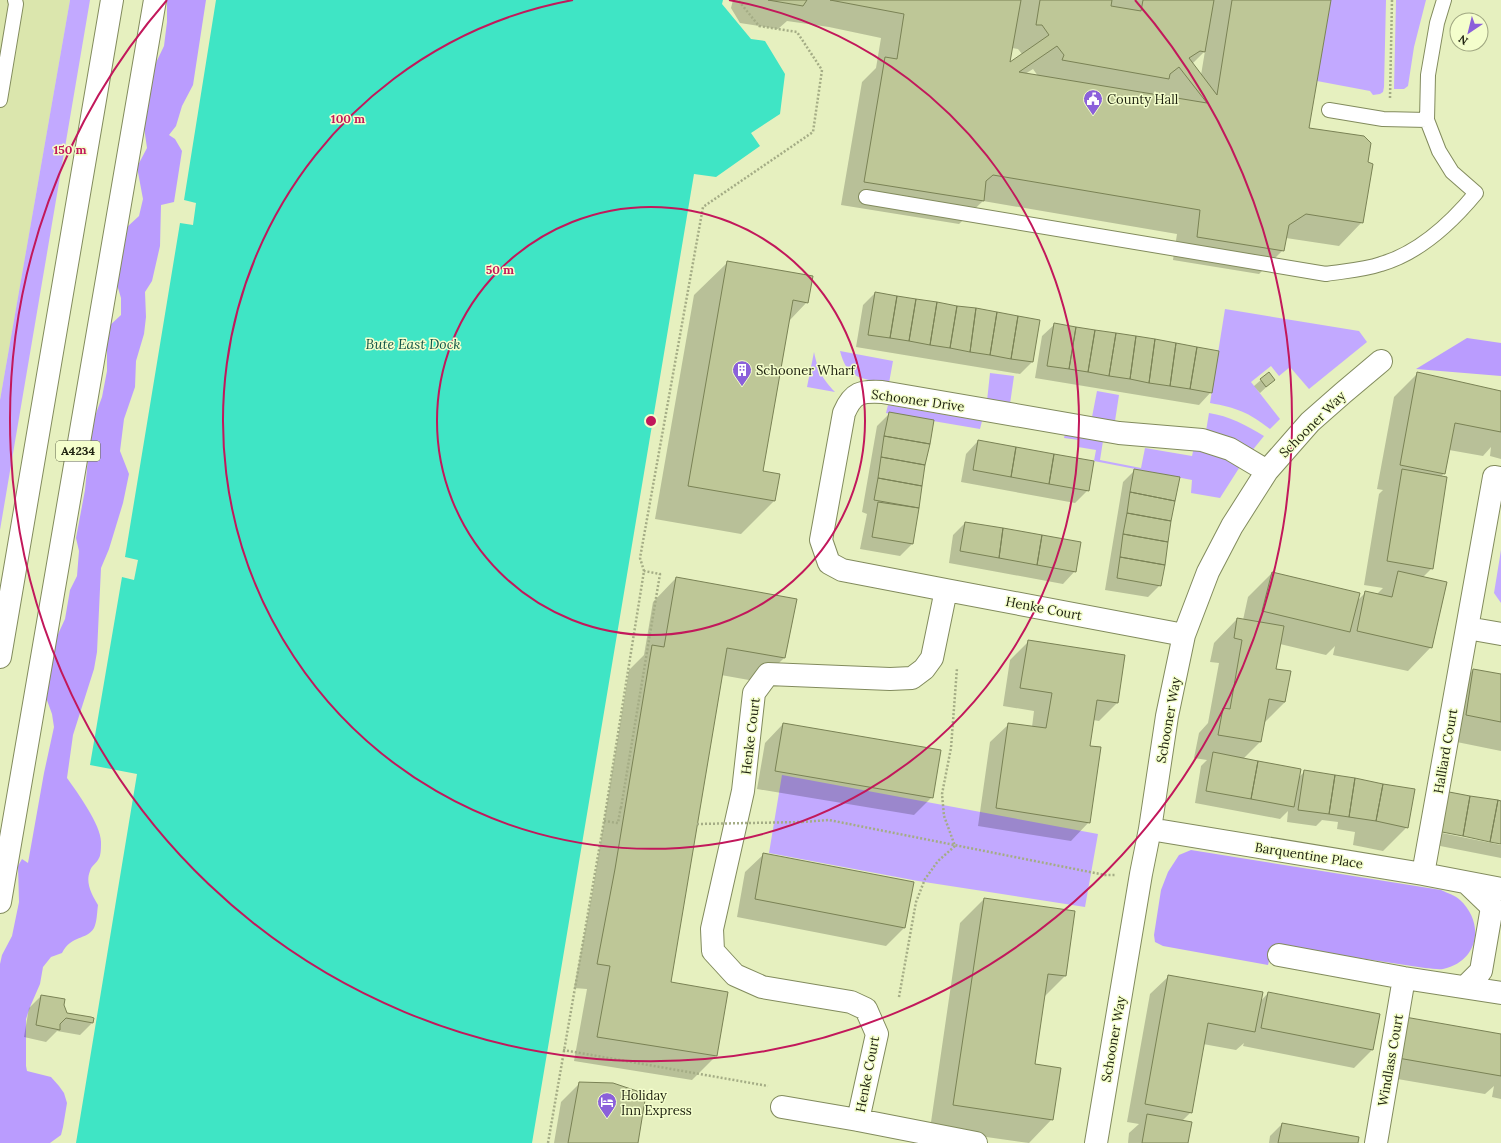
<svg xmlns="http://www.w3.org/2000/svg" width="1501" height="1143" viewBox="0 0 1501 1143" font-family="Lora,serif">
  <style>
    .built { fill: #dbe6ad }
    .green { fill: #c2a9ff }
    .forest { fill: #ba9cfe }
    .water { fill: #3fe5c5 }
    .shadow { fill: #0003; fill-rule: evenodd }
    .building { fill: #bec797; stroke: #7a8255; fill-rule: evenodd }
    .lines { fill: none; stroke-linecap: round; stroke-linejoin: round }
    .service-casing { stroke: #828b5d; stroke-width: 16 }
    .minor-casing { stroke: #828b5d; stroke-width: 24 }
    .primary-casing { stroke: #828b5d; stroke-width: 24 }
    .path { stroke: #a4ac85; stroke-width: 2.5; stroke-dasharray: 2 2; stroke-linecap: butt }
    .service { stroke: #fff; stroke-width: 14 }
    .minor { stroke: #fff; stroke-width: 22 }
    .primary { stroke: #fff; stroke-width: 22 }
    .path-bridge { stroke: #a4ac85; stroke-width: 2.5; stroke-dasharray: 2 2; stroke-linecap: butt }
    .ring { fill: none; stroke: #c2185b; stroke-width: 2 }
    .labels { text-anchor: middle; stroke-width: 3; stroke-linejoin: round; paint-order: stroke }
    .shield { fill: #f4fecc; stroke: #60664a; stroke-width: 1 }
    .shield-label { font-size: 12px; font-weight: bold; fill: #212512 }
    .poi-label { font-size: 13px; fill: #212512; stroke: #f4fecc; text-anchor: start }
    .street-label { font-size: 13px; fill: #212512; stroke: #f4fecc }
    .water-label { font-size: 14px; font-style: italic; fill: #125548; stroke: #f4fecc }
    .centre { fill: #c2185b; stroke: #f4fecc; stroke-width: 2 }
    .ring-label { font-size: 12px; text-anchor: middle; font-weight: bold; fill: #c2185b; stroke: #f4fecc; stroke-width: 3; stroke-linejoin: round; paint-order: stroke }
  </style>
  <rect width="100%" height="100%" fill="#e6f0bf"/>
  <path class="built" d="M0 0H70L0 400Z"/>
  <path class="green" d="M70 0H90L0 530V400Z
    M1331 0H1386L1384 87 1383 92 1380 94 1373 95 1370 91 1317 81Z
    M1396 0H1426L1414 47 1408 86 1404 89H1394Z
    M1225 309 1359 331 1367 342 1309 389 1290 367 1279 376 1271 366 1251 382 1280 419 1270 429C1248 412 1237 408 1210 403Z
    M840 351 893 361 889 383C864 379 847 380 840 351Z
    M814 352C818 371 822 378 835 392L807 387Z
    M990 373 1014 376 1010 404 987 401Z
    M1097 391 1119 395 1115 421 1092 417Z
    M888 405 982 421 980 429 886 413Z
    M1209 413C1229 416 1246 425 1264 436L1251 452 1206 431Z
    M1065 434 1103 441 1100 460 1141 468 1145 448 1192 456 1194 447 1203 450 1241 465 1220 498 1191 493 1192 480 1094 461 1096 450 1078 447 1079 440 1064 438Z
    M1501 550V603L1494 593Z
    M782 775 1098 834 1085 907 918 881 769 853Z"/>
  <path class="forest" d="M167 0H206L193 85 182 106 176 126 169 135 175 139 182 151 174 202 161 205 160 246 152 281 145 292 146 317 144 334 136 361 135 387 124 419 120 451 129 474 123 503 109 549 101 568 97 652 94 669 73 735 67 778C77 792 102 826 101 843 101 847 101 855 99 858 97 863 91 866 90 871 85 883 92 895 98 905 97 912 97 922 94 928 86 941 72 934 62 953L51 957 43 967 40 984 30 1007 26 1019V1066L27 1071 51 1077 59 1086 64 1093 67 1103 63 1127 61 1135 50 1143H0V964L2 955 12 936 19 902 18 866 22 859 28 863 44 773 54 727 52 714 44 692 53 645 65 619 70 590 77 576 79 551 76 538 85 490 91 427 102 397 107 371V328L121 315V298L115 278 126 228 139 216 143 199 137 167 147 148 143 120 150 75 164 46 167 22Z
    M1467 338 1501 343V376L1416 369Z
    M1191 850 1441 890C1447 893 1455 895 1460 900 1485 923 1479 961 1443 969 1438 970 1431 968 1425 968L1273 945 1268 965 1163 946 1155 942 1154 935 1161 890 1168 872 1179 855Z"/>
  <path class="water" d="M216 0H723L722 4 751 39 765 41 785 74 780 114 751 133 760 146 716 177 694 174 532 1143H76L137 774 90 765 122 577 134 580 138 560 125 557 180 223 193 225 196 203 184 200Z"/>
  <path class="shadow" d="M733 0H1330L1308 129 1362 222 1339 246 1286 238 1283 250 1259 274 1173 260 1177 234 983 201 959 224 841 205 862 82 876 68 881 38 829 27 787 21 778 29 740 23 731 8ZM1012 48 1018 49 1022 54 1009 64ZM1205 51 1201 75 1192 64ZM1033 69 1038 76 1025 74ZM1155 91 1159 96 1152 95Z
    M728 262 807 302 789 321 762 472 774 501 741 534 655 519 694 295Z
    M875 293 1032 362 1020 374 856 347 863 305Z
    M1055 324 1211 392 1199 405 1035 378 1042 336Z
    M1269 373 1274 380 1260 393 1254 386Z
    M1417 374 1501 392V459L1490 456 1491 447 1483 456 1449 450 1444 473 1441 477 1432 568 1423 577 1431 647 1408 671 1333 655 1335 646 1326 655 1280 644 1275 670 1290 672 1285 702 1264 723 1260 742 1243 759 1298 778 1305 771 1407 827 1383 851 1353 845 1355 832 1337 829 1338 822 1322 820 1316 826 1287 822 1288 811 1280 819 1195 803 1201 766 1207 760 1194 758 1199 733 1208 723 1219 663 1210 662 1214 643 1237 619 1243 620 1248 597 1272 573 1357 601 1366 592 1376 595 1383 588 1364 585 1379 494 1383 490 1377 489 1394 397Z
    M889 414 924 465 912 544 900 556 860 549 867 514 862 512 877 426Z
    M978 441 1088 490 1075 503 961 482 966 454Z
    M1135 470 1170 521 1160 585 1148 597 1105 590 1123 482Z
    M965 523 1075 571 1063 584 949 563 953 535Z
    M676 578 796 599 784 658 760 682 721 675 670 982 716 1056 692 1080 574 1061 587 989 574 988 592 894 629 670 644 655 653 602Z
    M1028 642 1117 703 1099 721 1093 720 1089 747V822L1071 841 978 826 990 742 1009 724 1032 727 1034 711 1003 706 1010 660Z
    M1473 670 1501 675V751L1442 739 1449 694Z
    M783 724 932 797 914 815 757 789 765 743Z
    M1501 803V843L1432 829V831L1501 845V858L1425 843 1432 805Z
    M764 854 904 928 886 946 737 917 745 872Z
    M984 899 1074 912 1065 976 1043 998 1033 1065 1052 1119 1029 1143 930 1129 960 923Z
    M1169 976 1260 1002 1268 993 1379 1015 1372 1050 1354 1068 1243 1046 1244 1043 1236 1050 1203 1044 1191 1112 1182 1121 1187 1143H1128L1129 1133 1139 1124 1127 1122 1150 994Z
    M41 996 63 1005 66 1014 92 1023 80 1035 57 1031 46 1042 24 1037 29 1008Z
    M1501 1035V1099L1492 1097 1494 1086 1485 1094 1380 1076 1387 1037Z
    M580 1083 637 1143H554L561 1102Z
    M1282 1124 1357 1143H1269L1270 1136Z"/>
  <path class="building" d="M768 0H807L803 6Z
    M830 0H1021L1010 62 1049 35 1042 25H1036L1040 0H1112L1111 6 1141 11 1143 0H1214L1205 52 1200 51 1189 58 1217 95 1232 0H1331L1309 128 1364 136 1371 143 1368 162 1373 164 1363 223 1306 214 1289 225 1284 251 1197 237 1200 210 993 175 986 181 984 201 864 182 885 57 897 59 904 14ZM1057 46 1064 55 1062 60 1169 79 1170 74 1179 67 1207 103 1019 72Z
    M727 261 813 276 808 303 793 300 763 471 780 474 775 501 688 486Z
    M875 292 897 296 890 338 868 335Z
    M897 296 916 299 909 341 890 338Z
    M916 299 937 302 930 345 909 341Z
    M937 302 957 306 950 348 930 345Z
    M957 306 976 308 970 352 950 348Z
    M976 308 997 312 990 355 970 352Z
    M997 312 1018 316 1011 359 990 355Z
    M1018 316 1040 320 1033 362 1011 359Z
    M1054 323 1076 327 1069 369 1047 366Z
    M1076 327 1095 330 1088 372 1069 369Z
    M1095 330 1116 333 1109 376 1088 372Z
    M1116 333 1136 336 1130 379 1109 376Z
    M1136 336 1155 339 1149 383 1130 379Z
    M1155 339 1176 343 1170 386 1149 383Z
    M1176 343 1197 347 1190 389 1170 386Z
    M1197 347 1219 351 1212 393 1190 389Z
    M1269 372 1275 380 1266 387 1260 379Z
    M1417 372 1501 391V432L1455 423 1445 474 1400 465Z
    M889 412 934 420 930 444 884 436Z
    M884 436 930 444 925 465 881 457Z
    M978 440 1016 447 1011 477 973 470Z
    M1016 447 1054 454 1049 484 1011 477Z
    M1054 454 1094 461 1089 491 1049 484Z
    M881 457 925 465 922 486 878 478Z
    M1134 469 1180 477 1175 501 1130 492Z
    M1402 469 1447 477 1433 569 1387 561Z
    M878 478 922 486 919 508 874 500Z
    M1130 492 1175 501 1171 521 1127 513Z
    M878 502 919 508 913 544 872 537Z
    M1127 513 1171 521 1168 542 1123 534Z
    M965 522 1003 528 999 558 960 551Z
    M1003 528 1042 535 1037 565 999 558Z
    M1123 534 1168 542 1165 565 1120 557Z
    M1042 535 1081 542 1076 572 1037 565Z
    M1120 557 1165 565 1161 586 1117 578Z
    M1398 571 1447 582 1432 648 1357 631 1365 591 1392 597Z
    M1272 572 1360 593 1350 632 1262 611Z
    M676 577 797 599 785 658 727 648 671 982 728 992 717 1056 597 1037 610 966 597 964 615 869 648 669 652 645 664 647Z
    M1237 618 1284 626 1276 669 1291 671 1285 702 1269 699 1261 742 1218 735 1223 708 1230 709 1242 640 1234 638Z
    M1028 640 1125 655 1118 703 1097 700 1090 746 1101 747 1090 823 996 808 1008 723 1046 728 1052 693 1020 688Z
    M1473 669 1501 674V722L1466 715Z
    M783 723 941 750 933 798 775 771Z
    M1213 752 1258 761 1251 799 1206 791Z
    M1258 761 1301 769 1294 807 1251 799Z
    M1304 770 1335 775 1329 814 1298 810Z
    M1335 775 1355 778 1349 817 1329 814Z
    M1355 778 1383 784 1376 821 1349 817Z
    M1383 784 1415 789 1408 828 1376 821Z
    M1444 791 1470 796 1463 836 1437 831Z
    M1470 796 1498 800 1490 842 1463 836Z
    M1498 800 1501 801V844L1490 842Z
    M763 853 914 882 905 928 755 899Z
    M984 898 1075 911 1066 976 1048 974 1035 1064 1061 1068 1053 1120 953 1105Z
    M1168 975 1263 992 1255 1032 1208 1023 1192 1113 1145 1104Z
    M1268 992 1380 1014 1373 1050 1261 1028Z
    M41 995 65 999 64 1005 67 1013 91 1017 94 1018 93 1023 66 1018 60 1024V1030L36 1025Z
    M1405 1017 1501 1034V1076L1398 1058Z
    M579 1082 613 1083 646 1094 638 1143H568Z
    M1147 1114 1192 1122 1188 1143H1142Z
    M1282 1123 1359 1137 1358 1143H1278Z"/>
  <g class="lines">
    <defs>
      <path id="service" d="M0 100 16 4 15 0
        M1329 110 1383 119 1427 120
        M866 197 1326 274C1344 271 1364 270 1381 264 1419 253 1452 222 1476 193L1452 172 1439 151 1427 120 1428 75 1437 23 1444 0"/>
      <path id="minor" d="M946 590 842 570 829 563 821 540 844 413C853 392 861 391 882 392L1119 433 1202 440 1230 449 1267 471
        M1467 628 1501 634
        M1150 829 1423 874 1501 889
        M1423 874 1494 477 1501 478
        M1279 955 1404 978 1501 993
        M1465 987 1481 971 1492 907 1467 883
        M782 1107 858 1120 976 1143
        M858 1120 877 1034 866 1009 851 1002 762 987 735 975 713 951 712 929 743 791 754 693 768 674 890 679 912 678 924 669 932 658 946 590 1184 635
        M1096 1143 1141 874 1150 829 1167 716 1184 635 1208 572 1232 526 1267 471 1310 422 1343 393 1381 361
        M1376 1143 1404 978"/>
      <path id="primary" d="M0 657 112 0
        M0 902 155 0"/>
    </defs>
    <use href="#service" class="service-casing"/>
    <use href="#minor" class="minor-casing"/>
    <use href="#primary" class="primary-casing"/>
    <path class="path" d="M1390 98 1392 0
      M621 808 660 574 644 571
      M604 821 618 823 621 806
      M802 822 829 820 1105 875H1116
      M899 997 916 902 925 879 938 861 955 846 944 816 942 794 951 748 957 668
      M563 1050 768 1086
      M548 1143 604 821 644 571 640 558 703 207 813 132 822 70 797 32 759 26 738 0"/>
    <use href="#service" class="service"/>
    <use href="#minor" class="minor"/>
    <use href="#primary" class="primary"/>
    <path class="path-bridge" d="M697 824 802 822"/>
  </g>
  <g class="ring">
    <circle cx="651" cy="421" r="214"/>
    <path d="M729 0A428 428 0 1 1 573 0"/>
    <path d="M1135 0A641 641 0 1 1 167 0"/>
  </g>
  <defs>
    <symbol id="civic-pin" viewBox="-11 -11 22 30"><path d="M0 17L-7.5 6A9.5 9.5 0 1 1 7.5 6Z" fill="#8b60da" stroke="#f4fecc"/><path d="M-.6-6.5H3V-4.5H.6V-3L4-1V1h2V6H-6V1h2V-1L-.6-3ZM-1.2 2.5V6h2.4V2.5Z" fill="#fff"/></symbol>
    <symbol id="building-pin" viewBox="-11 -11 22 30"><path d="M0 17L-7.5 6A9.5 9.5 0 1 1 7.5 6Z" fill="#8b60da" stroke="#f4fecc"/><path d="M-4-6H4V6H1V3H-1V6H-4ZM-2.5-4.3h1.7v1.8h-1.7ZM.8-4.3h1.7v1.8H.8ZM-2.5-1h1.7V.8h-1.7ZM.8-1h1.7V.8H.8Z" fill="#fff"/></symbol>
    <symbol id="hotel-pin" viewBox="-11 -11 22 30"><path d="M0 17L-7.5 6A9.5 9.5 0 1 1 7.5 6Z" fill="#8b60da" stroke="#f4fecc"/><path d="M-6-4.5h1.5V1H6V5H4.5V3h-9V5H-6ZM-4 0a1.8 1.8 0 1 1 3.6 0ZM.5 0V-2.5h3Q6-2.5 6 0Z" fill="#fff"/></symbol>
  </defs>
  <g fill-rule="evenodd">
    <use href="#civic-pin" x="1082" y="88" width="22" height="30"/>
    <use href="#building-pin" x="731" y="359" width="22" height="30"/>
    <use href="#hotel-pin" x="596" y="1091" width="22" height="30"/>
  </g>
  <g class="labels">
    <rect class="shield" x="56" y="441" width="44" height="20" rx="3"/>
    <g class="shield-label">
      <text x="78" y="455">A4234</text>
    </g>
    <g class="poi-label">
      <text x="1107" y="104">County Hall</text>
      <text x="756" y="375">Schooner Wharf</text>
      <text x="621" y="1100">Holiday<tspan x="621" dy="15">Inn Express</tspan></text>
    </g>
    <g class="street-label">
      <text transform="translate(918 400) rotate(8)" y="5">Schooner Drive</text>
      <text transform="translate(1312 424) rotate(-45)" y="5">Schooner Way</text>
      <text transform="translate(1044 608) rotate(11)" y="5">Henke Court</text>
      <text transform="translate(1168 720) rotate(-80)" y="5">Schooner Way</text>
      <text transform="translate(750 736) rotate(-83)" y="5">Henke Court</text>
      <text transform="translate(1445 751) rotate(-80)" y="5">Halliard Court</text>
      <text transform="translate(1309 855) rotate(9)" y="5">Barquentine Place</text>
      <text transform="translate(1113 1039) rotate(-80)" y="5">Schooner Way</text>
      <text transform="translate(1390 1060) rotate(-80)" y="5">Windlass Court</text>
      <text transform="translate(867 1074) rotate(-79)" y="5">Henke Court</text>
    </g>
    <g class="water-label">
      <text x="413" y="349">Bute East Dock</text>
    </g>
  </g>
  <circle cx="651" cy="421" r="6" class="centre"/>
  <g class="ring-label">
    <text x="348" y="123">100 m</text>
    <text x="70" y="154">150 m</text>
    <text x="500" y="274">50 m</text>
  </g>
  <g transform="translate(1469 32) rotate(215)"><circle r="19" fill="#f4fecc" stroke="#a0a782"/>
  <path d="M0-3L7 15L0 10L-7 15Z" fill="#8b60da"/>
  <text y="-6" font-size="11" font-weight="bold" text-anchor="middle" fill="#212512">N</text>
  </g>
</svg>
